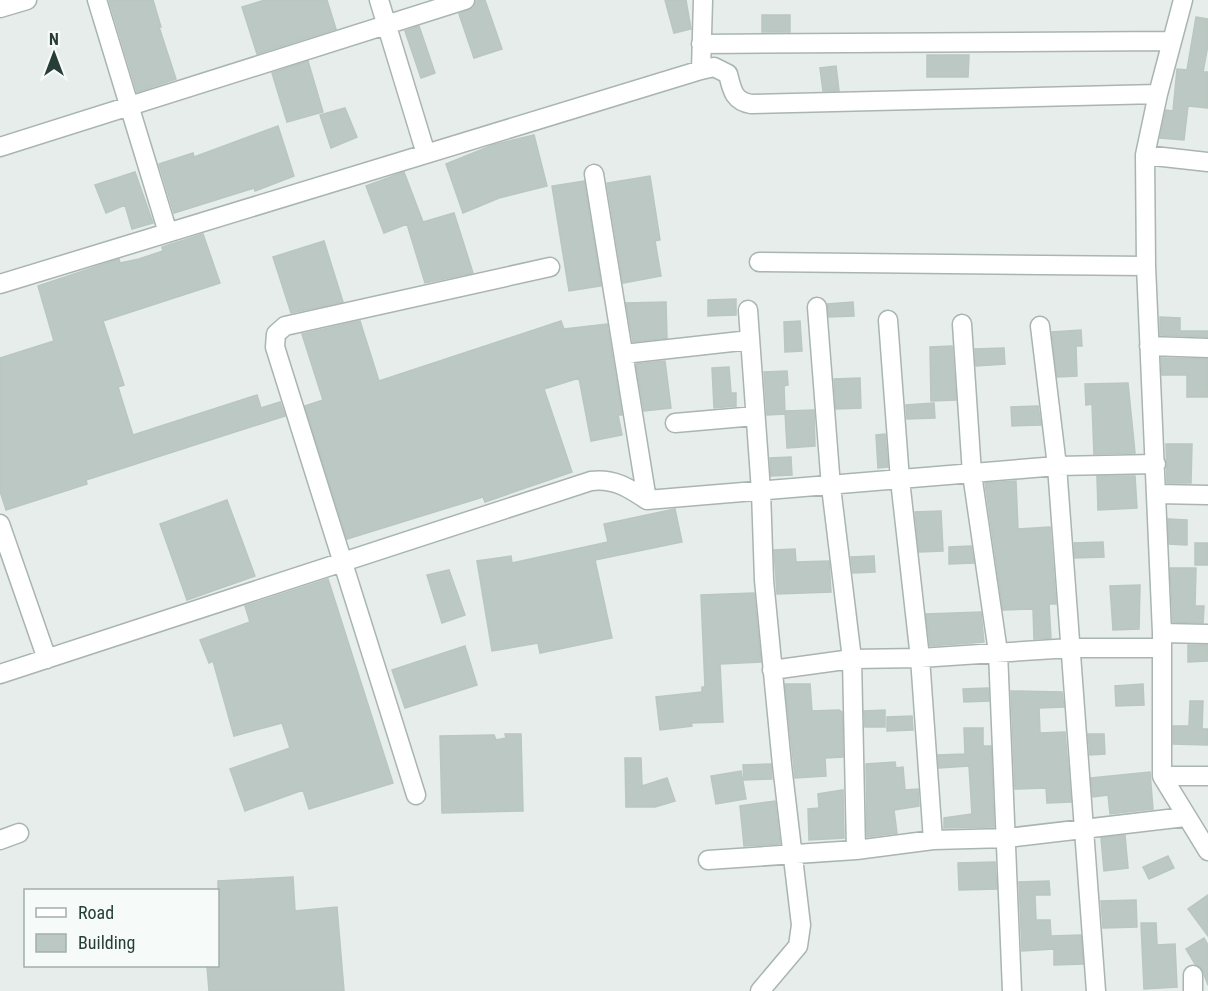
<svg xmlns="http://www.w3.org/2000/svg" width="1208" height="991" viewBox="0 0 1208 991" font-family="'Roboto Condensed',sans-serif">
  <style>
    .building { fill: #bcc8c3; stroke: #b9c6c1; stroke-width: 1.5 }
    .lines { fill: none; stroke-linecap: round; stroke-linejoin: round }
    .minor-casing { stroke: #a9b5b1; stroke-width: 21 }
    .minor { stroke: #fff; stroke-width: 18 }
  </style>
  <rect width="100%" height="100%" fill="#e6edea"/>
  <path class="building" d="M109 0H153L161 27H159L176 79 137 92Z
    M265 0H327L336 29 257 54 242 7Z
    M485 0 502 49 474 58 459 14 473 8 476 1Z
    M665 0H686L691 29 674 33Z
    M762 15H790V32H762Z
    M1196 17 1208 19V45L1203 72H1208V108L1188 106 1184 140 1160 138 1166 110 1173 111 1177 69 1187 70Z
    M419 26 435 73 421 78 405 31Z
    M927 55H969L968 77H927Z
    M308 61 323 112 287 122 272 73Z
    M836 66 839 91H823L820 68Z
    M345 108 357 137 331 148 320 115Z
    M278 126 294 176 255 191 254 188 174 213 159 164 193 153 194 157Z
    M534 135 547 186 499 198 463 213 446 164 493 145Z
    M135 172 153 223 132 229 125 205 106 213 95 185Z
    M404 172 423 222 454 213 473 273 425 283 407 224 384 233 366 186Z
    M650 176 660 240 655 241 661 276 623 283 607 183Z
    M584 181 601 286 569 291 552 186Z
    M203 234 220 283 103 321 124 385 118 387 133 435 257 395 261 408 280 402 285 416 86 480 87 484 6 510 0 491V358L54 341 38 286 119 259 120 263 139 259 163 251 162 247Z
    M324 241 343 302 291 313 273 257Z
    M736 299V315L708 316V300Z
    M666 302 667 338 633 342 626 303Z
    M853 302 854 316 829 317 827 304Z
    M1160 317 1180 318V331H1208V337L1160 335Z
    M360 321 379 381 561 321 564 329 607 324 622 415H618L622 435 591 441 579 378 544 389 572 472 485 502 483 497 347 539 305 406 323 400 302 334Z
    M800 321 802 351 785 352 784 322Z
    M1081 330 1082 346H1076L1077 376 1057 377 1052 332Z
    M952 346 956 400 931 401 930 347Z
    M1004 348 1005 364 976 366 975 349Z
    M1161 358 1208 359V397H1187V375H1162Z
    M665 361 671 408 644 411 636 364Z
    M729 367 731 393H736V406L714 408 712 368Z
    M787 371 788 385 784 386 785 414 767 415 764 372Z
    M860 378 861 408 836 409 834 379Z
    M1128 383 1135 453 1094 454 1092 404 1086 405 1085 384Z
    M934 403 935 418 907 419 906 405Z
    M1038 406 1041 425 1012 426 1011 407Z
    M814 410 815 446 787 448 785 411Z
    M885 434 888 467 878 468 876 435Z
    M1166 444H1192L1191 483H1167Z
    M791 457 792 475 771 476 770 458Z
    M1097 476H1135L1137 508 1098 510Z
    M1016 481 1018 529 1050 527 1056 604H1049L1051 638 1034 639 1033 609 1003 610 985 483Z
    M227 500 255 576 187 600 160 524Z
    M675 509 682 542 595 560 612 638 540 653 538 643 492 651 477 561 511 556 512 563 608 542 604 524Z
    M941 511 943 551 919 552 915 512Z
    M1168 519 1187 520V545L1169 544Z
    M1103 542 1104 557 1075 558 1074 543Z
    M1195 543H1208V565H1195Z
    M971 546 974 563 949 564V547Z
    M795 549 796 562 829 561 831 592 777 594 774 550Z
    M874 556 875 572 853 573 851 557Z
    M1170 568H1196L1195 606H1204L1203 623 1173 622Z
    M449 570 465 615 442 623 427 575Z
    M328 579 393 783 309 809 303 790 245 811 230 769 290 748 282 723 234 736 213 661 209 663 200 640 250 622 245 606Z
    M1140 585 1139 629 1113 630 1110 586Z
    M754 593 761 662 720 664 723 722 691 723 692 726 660 730 656 697 702 692V687H705L701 595Z
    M981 612 984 642 930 646 926 614Z
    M1188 645H1208V661L1188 662Z
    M465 646 477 685 405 708 392 670Z
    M785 684H810L812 711 839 710 842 712 843 757 825 758 826 776 795 778Z
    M1143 684 1144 705 1116 706 1115 686Z
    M988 688 989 701 964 702 963 689Z
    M1011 691 1062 692 1064 707 1039 708 1040 733 1065 732 1071 802 1047 803 1046 788 1015 789Z
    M1190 701H1203L1202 729H1208V745L1173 744V726H1189Z
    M885 710V727H865L864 711Z
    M912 716 913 730 887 731V717Z
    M964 728H983V746H991L994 827 944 828V818L972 814 969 766 939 768 938 755 965 754Z
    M505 734H521L523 811 442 813 440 736 494 735 496 740 506 738Z
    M1088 734H1104L1105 754 1090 755Z
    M625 758H641L642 786 667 778 675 801 655 807H626Z
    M895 762 896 768 903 767 905 790 918 789 919 806 894 810 897 833 867 837 866 764Z
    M771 764 772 779 744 780 743 765Z
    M741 771 746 799 716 804 711 776Z
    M1150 772 1153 809 1110 814 1108 795 1093 797 1091 778Z
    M843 790 844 838 809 840 808 809 819 808 818 794Z
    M775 801 780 844 744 846 740 806Z
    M1125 835 1128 868 1104 871 1101 838Z
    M1168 856 1174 868 1149 879 1143 867Z
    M995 862 997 889 959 890 958 863Z
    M293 877 295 911 337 907 344 991H209L207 966H218V881Z
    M1049 881 1050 895H1035L1036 920H1050L1051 936 1081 935 1083 964 1054 965V949L1022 951 1019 882Z
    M1208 895V936L1188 909Z
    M1136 900 1137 927 1103 928 1101 901Z
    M1141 923H1156L1157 945 1175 944 1177 987 1144 989Z
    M1204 938 1208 945V985L1202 969 1195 964 1186 949Z"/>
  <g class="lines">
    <defs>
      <path id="minor" d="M97 0 168 233
        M379 0 426 154
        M703 0 701 70 714 67 728 74C732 89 733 101 751 104L1158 94
        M1183 0 1158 94 1145 155 1146 266 1162 633V776L1208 851
        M0 8 27 0
        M701 44 1172 41
        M0 147 465 0
        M1145 155 1208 162
        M594 174 647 500
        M759 262 1146 266
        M0 284 701 70
        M817 307 831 487 852 659 856 850
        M748 310 761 491 764 580 782 765 801 925 798 946 760 991
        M888 320 900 480 920 658 933 840
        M962 324 972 474 998 652 1012 991
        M1040 326 1057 466 1096 991
        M1149 346 1208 348
        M624 354 750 340
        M675 423 755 416
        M1157 494 1208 495
        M0 524 47 659
        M1162 633 1208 634
        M772 670 852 659 920 658 1070 648H1161
        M0 674 591 481C614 478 629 488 647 500L1057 466 1156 464
        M1162 776H1208
        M416 795 275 347 276 334 285 326 550 267
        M0 840 19 833
        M708 860 856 850 933 840 1007 838 1185 817
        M1193 975V991"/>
    </defs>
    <use href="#minor" class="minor-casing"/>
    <use href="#minor" class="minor"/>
  </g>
  <rect x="24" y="889" width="195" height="78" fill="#f6faf8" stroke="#a3afab" stroke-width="1.5"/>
  <rect x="36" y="908" width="30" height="9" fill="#ffffff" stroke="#a3afab" stroke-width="1.5"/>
  <text x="78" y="919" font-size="18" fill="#273e38">Road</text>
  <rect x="36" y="934" width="30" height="18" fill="#bcc8c3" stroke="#a3afab" stroke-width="1.5"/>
  <text x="78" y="949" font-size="18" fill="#273e38">Building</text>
  <g transform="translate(54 54)" stroke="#f6faf8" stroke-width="4.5" paint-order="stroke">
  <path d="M0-4.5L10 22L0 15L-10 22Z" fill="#273e38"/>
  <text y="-9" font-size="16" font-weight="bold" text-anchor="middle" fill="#273e38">N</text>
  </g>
</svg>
